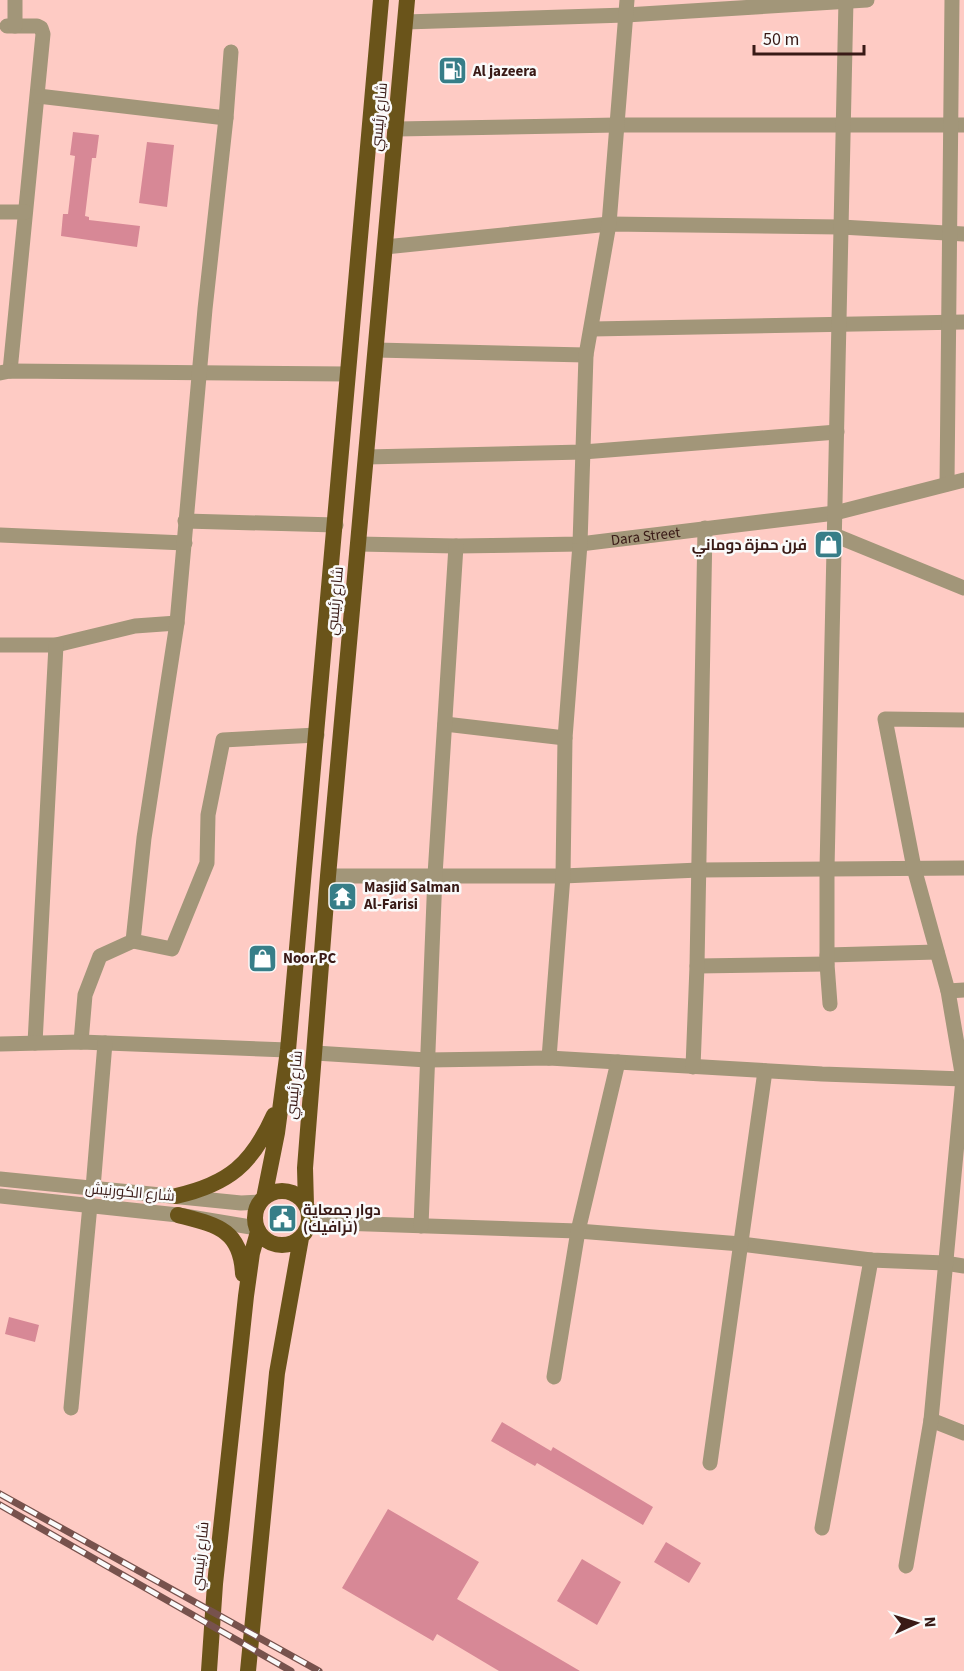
<svg xmlns="http://www.w3.org/2000/svg" width="964" height="1671" viewBox="0 0 964 1671" font-family="'Source Sans 3',Cairo,sans-serif">
  <style>
    .building { fill: #d78896 }
    .lines { fill: none; stroke-linecap: round; stroke-linejoin: round }
    .minor { stroke: #a29679; stroke-width: 15 }
    .tertiary { stroke: #a29679; stroke-width: 15 }
    .trunk { stroke: #6a541a; stroke-width: 16 }
    .rail-casing { stroke: #77524d; stroke-width: 7 }
    .rail { stroke: #fafafa; stroke-width: 4.5; stroke-dasharray: 14; stroke-linecap: butt }
    .labels { text-anchor: middle; stroke-width: 5; stroke-linejoin: round; paint-order: stroke }
    .poi-label { font-size: 15px; font-weight: bold; fill: #391a16; stroke: #fafafa; text-anchor: start }
    .street-label { font-size: 15px; fill: #391a16; stroke: #fafafa }
  </style>
  <rect width="100%" height="100%" fill="#fecbc4"/>
  <path class="building" d="M73 132 99 135 96 158H92L85 216 89 217V220L140 226 137 247 61 236 63 214H68L75 156 70 155Z
    M147 142 174 145 167 207 139 203Z
    M9 1317 39 1325 35 1342 5 1334Z
    M502 1422 551 1451 553 1447 653 1507 643 1525 537 1463 535 1466 491 1441Z
    M388 1509 479 1562 457 1599 580 1671H499L437 1634 433 1641 342 1588Z
    M666 1542 701 1563 689 1583 654 1562Z
    M582 1559 621 1582 597 1625 557 1601Z"/>
  <g class="lines">
    <g class="minor">
      <path d="M405 22 626 15 867 0"/>
      <path d="M7 26H37L41 28 43 34 10 371"/>
      <path d="M15 26V0"/>
      <path d="M38 96 226 118"/>
      <path d="M396 129 617 125H964"/>
      <path d="M0 212H25"/>
      <path d="M385 247 609 224 841 227 964 234"/>
      <path d="M592 329 964 322"/>
      <path d="M376 350 586 355"/>
      <path d="M0 373 10 371 347 374"/>
      <path d="M366 457 583 452 837 432"/>
      <path d="M947 484 952 0"/>
      <path d="M185 521 336 525"/>
      <path d="M0 535 185 543"/>
      <path d="M834 535 964 588"/>
      <path id="s1" d="M358 544 456 546 580 544 835 513 964 480"/>
      <path d="M0 645H56L135 626 177 623"/>
      <path d="M445 724 565 738"/>
      <path d="M328 876H563L699 870 964 868"/>
      <path d="M133 941 172 949 207 863 208 815 223 740 317 735"/>
      <path d="M827 955 937 952"/>
      <path d="M697 966 827 964"/>
      <path d="M948 991 964 990"/>
      <path d="M830 1004 827 964V869L846 0"/>
      <path d="M81 1042 85 995 100 956 133 941 144 838 177 623 205 309 226 118 231 52"/>
      <path d="M35 1043 56 645"/>
      <path d="M0 1044 81 1042 288 1050"/>
      <path d="M315 1053 427 1060 549 1058 822 1074 964 1079"/>
      <path d="M549 1058 563 876 565 738 580 544 586 355 609 224 627 0"/>
      <path d="M693 1067 697 966 705 528"/>
      <path d="M93 1188 105 1043"/>
      <path d="M309 1222 578 1231 741 1244 871 1260 945 1263 964 1266"/>
      <path d="M421 1226 435 875 456 546"/>
      <path d="M554 1377 578 1231 618 1062"/>
      <path d="M71 1408 90 1205"/>
      <path d="M931 1420 964 1433"/>
      <path d="M710 1463 765 1071"/>
      <path d="M822 1528 871 1260"/>
      <path d="M906 1566 931 1420 963 1079 948 991 914 868 885 719 964 720"/>
    </g>
    <path class="tertiary" d="M0 1179 241 1203 260 1202
      M0 1196 178 1215 257 1228"/>
    <path class="trunk" d="M255 1218a27 27 0 1 1 54 0a27 27 0 1 1-54 0Z
      M176 1196C229 1184 252 1164 274 1115
      M264 1198 277 1133 288 1050C320 700 349 350 381 0
      M306 1205 305 1168 328 876 407 0
      M178 1215C216 1225 241 1229 243 1274
      M209 1671 215 1584 246 1296 252 1253 258 1232
      M248 1671 277 1373 301 1238"/>
    <defs>
      <path id="rail" d="M0 1494 319 1671
        M0 1505 291 1671"/>
    </defs>
    <use href="#rail" class="rail-casing"/>
    <use href="#rail" class="rail"/>
  </g>
  <defs>
    <symbol id="fuel-square" viewBox="-11 -11 22 22"><rect x="-9" y="-9" width="18" height="18" rx="4" fill="#377e88" stroke="#fafafa"/><path d="M-5.5-6h7V0h2V4h1.3V-2.5L3-4.5l.8-.8L6-3V5H2.5V1h-1V6h-7ZM-4.2-4.7v3.2H.2V-4.7Z" fill="#fff"/></symbol>
    <symbol id="shop-square" viewBox="-11 -11 22 22"><rect x="-9" y="-9" width="18" height="18" rx="4" fill="#377e88" stroke="#fafafa"/><path d="M-5-2.5h2.3a2.7 3.5 0 0 1 5.4 0H5L5.5 6h-11ZM-1.5-2.5h3a1.5 2.3 0 0 0-3 0Z" fill="#fff"/></symbol>
    <symbol id="temple-square" viewBox="-11 -11 22 22"><rect x="-9" y="-9" width="18" height="18" rx="4" fill="#377e88" stroke="#fafafa"/><path d="M0-6L5-2H3V0L6.5 2.5H4V6H1.5V3h-3V6H-4V2.5H-6.5L-3 0V-2H-5Z" fill="#fff"/></symbol>
    <symbol id="civic-square" viewBox="-11 -11 22 22"><rect x="-9" y="-9" width="18" height="18" rx="4" fill="#377e88" stroke="#fafafa"/><path d="M-.6-6.5H3V-4.5H.6V-3L4-1V1h2V6H-6V1h2V-1L-.6-3ZM-1.2 2.5V6h2.4V2.5Z" fill="#fff"/></symbol>
  </defs>
  <g fill-rule="evenodd">
    <use href="#fuel-square" x="436" y="54" width="33" height="33"/>
    <use href="#shop-square" x="812" y="528" width="33" height="33"/>
    <use href="#temple-square" x="326" y="880" width="33" height="33"/>
    <use href="#shop-square" x="246" y="942" width="33" height="33"/>
    <use href="#civic-square" x="266" y="1202" width="33" height="33"/>
  </g>
  <g class="labels">
    <g class="poi-label">
      <text x="473" y="76">Al jazeera</text>
      <text x="807" y="550" text-anchor="end">فرن حمزة دوماني</text>
      <text x="364" y="892">Masjid Salman<tspan x="364" dy="17">Al-Farisi</tspan></text>
      <text x="283" y="963">Noor PC</text>
      <text x="303" y="1215">دوار جمعاية<tspan x="303" dy="17">(ترافيك)</tspan></text>
    </g>
    <g class="street-label">
      <text transform="translate(379 117) rotate(-85)" y="5">شارع رئيسي</text>
      <text dy="5" stroke="none"><textPath href="#s1" startOffset="288">Dara Street</textPath></text>
      <text transform="translate(335 601) rotate(-85)" y="5">شارع رئيسي</text>
      <text transform="translate(294 1085) rotate(-85)" y="5">شارع رئيسي</text>
      <text transform="translate(130 1192) rotate(5)" y="5">شارع الكورنيش</text>
      <text transform="translate(200 1556) rotate(-84)" y="5">شارع رئيسي</text>
    </g>
  </g>
  <g transform="translate(916 1623) rotate(86)" stroke="#fafafa" stroke-width="4.5" paint-order="stroke">
  <path d="M0-4.5L10 22L0 15L-10 22Z" fill="#391a16"/>
  <text y="-9" font-size="16" font-weight="bold" text-anchor="middle" fill="#391a16">N</text>
  </g>
  <path d="M754 45v9h110v-9" fill="none" stroke="#391a16" stroke-width="3"/>
  <text x="763" y="45" font-size="18" fill="#391a16" stroke="#fafafa" stroke-width="4.5" paint-order="stroke">50 m</text>
</svg>
